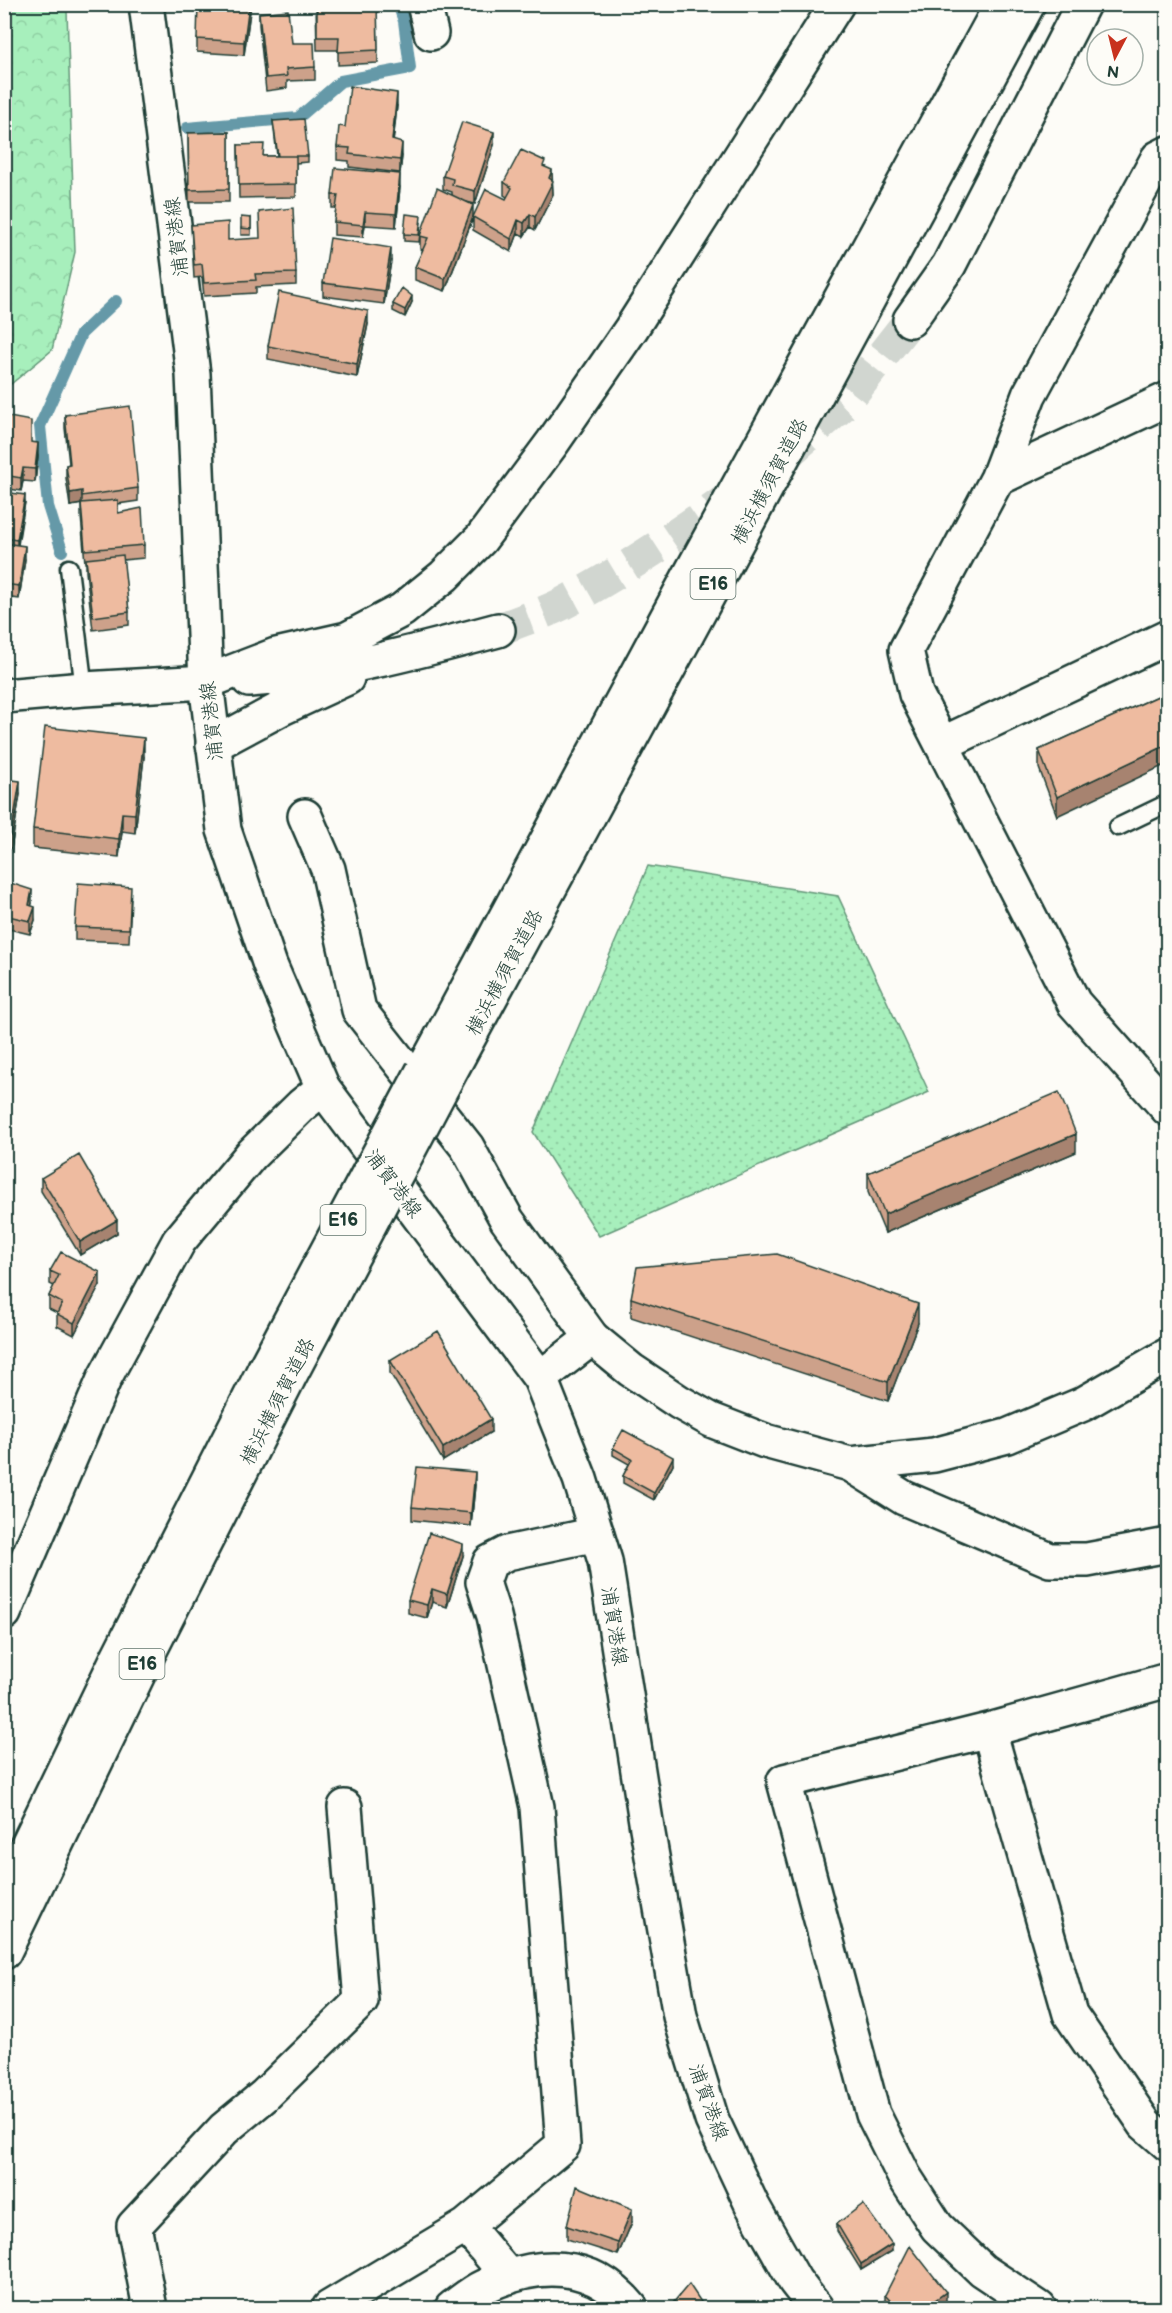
<svg xmlns="http://www.w3.org/2000/svg" width="1172" height="2313" viewBox="0 0 1172 2313" font-family="'Balsamiq Sans','Klee One',sans-serif">
  <style>
    .forest { fill: url(#forest-crowns); stroke: #639678; stroke-width: 1.5 }
    .park { fill: url(#park-dots); stroke: #639678; stroke-width: 1.5 }
    .lines { fill: none; stroke-linecap: round; stroke-linejoin: round }
    .stream { stroke: #6599a8; stroke-width: 12 }
    .motorway-tunnel { stroke: #d1d6d0; stroke-width: 33; stroke-dasharray: 33 16; stroke-linecap: butt }
    .service-casing { stroke: #1f3d34; stroke-width: 21 }
    .minor-casing { stroke: #1f3d34; stroke-width: 38 }
    .tertiary-casing { stroke: #1f3d34; stroke-width: 38 }
    .secondary-casing { stroke: #1f3d34; stroke-width: 38 }
    .motorway-casing { stroke: #1f3d34; stroke-width: 38 }
    .service { stroke: #fdfcf7; stroke-width: 16 }
    .minor { stroke: #fdfcf7; stroke-width: 33 }
    .tertiary { stroke: #fdfcf7; stroke-width: 33 }
    .secondary { stroke: #fdfcf7; stroke-width: 33 }
    .motorway { stroke: #fdfcf7; stroke-width: 33 }
    .motorway-bridge-casing { stroke: #1f3d34; stroke-width: 38; stroke-linecap: butt }
    .motorway-bridge { stroke: #fdfcf7; stroke-width: 33 }
    .wall { fill: #cda18a; stroke: #1f3d34; stroke-width: 1.5 }
    .shaded-wall { fill: #a78370; stroke: #1f3d34; stroke-width: 1.5 }
    .building { fill: #eebba0; stroke: #1f3d34; stroke-width: 1.5 }
    .labels { text-anchor: middle; stroke-width: 6; stroke-linejoin: round; paint-order: stroke }
    .shield { fill: #fdfcf7; stroke: #62766e; stroke-width: 1.5 }
    .shield-label { font-size: 18px; font-weight: bold; fill: #1f3d34 }
    .street-label { font-size: 20px; fill: #1f3d34; stroke: #fdfcf7 }
  </style>
  <defs>
    <pattern id="forest-crowns" width="20" height="18" patternUnits="userSpaceOnUse" patternTransform="scale(1.5)"><rect width="20" height="18" fill="#a7efbc"/><path d="M2 6a3 3 0 1 1 6 0M12 15a3 3 0 1 1 6 0" fill="none" stroke="#8fcea2"/></pattern>
    <pattern id="park-dots" width="8" height="8" patternUnits="userSpaceOnUse" patternTransform="scale(1.5)"><rect width="8" height="8" fill="#a7efbc"/><path d="M2 2h.1M6 6h.1" fill="none" stroke="#8fcea2" stroke-width="1.8" stroke-linecap="round"/></pattern>
  </defs>
  <rect width="100%" height="100%" fill="#fdfcf7"/>
  <filter id="ink" filterUnits="userSpaceOnUse"><feTurbulence type="fractalNoise" baseFrequency=".0167" numOctaves="2"/><feDisplacementMap in="SourceGraphic" scale="12" xChannelSelector="R" yChannelSelector="G"/><feConvolveMatrix kernelMatrix="1 2 1 2 8 2 1 2 1" color-interpolation-filters="sRGB"/></filter>
  <g filter="url(#ink)">
    <path class="forest" d="M5 4 64 5 67 11 75 252 52 350 5 389V393Z"/>
    <path class="park" d="M648 866 838 896 929 1092 599 1236 533 1132Z"/>
    <g class="lines">
      <path class="stream" d="M187 128 298 118 341 81 410 68 404 21 398 4
        M62 551 48 506 40 426 81 334 116 301"/>
      <path class="motorway-tunnel" d="M781 459 844 404 910 320
        M498 630C519 621 542 614 562 604 624 571 683 531 740 490"/>
      <defs>
        <path id="service" d="M69 568 84 689
          M1118 827 1168 803"/>
        <path id="minor" d="M424 4 431 33
          M1168 153 1158 158 1029 395 997 479 906 650 916 694 1074 1003 1168 1109
          M997 479 1168 399
          M942 744 1168 637
          M305 816 328 869 359 1010 467 1147 507 1220 592 1338
          M850 1464 904 1498 1050 1560H1087L1168 1545
          M4 1613 105 1377 179 1241 251 1155 302 1105 323 1088
          M989 1730 1070 2014 1145 2124 1168 2144
          M466 2226 509 2277
          M150 2308 134 2226 224 2129 264 2096 361 2001 345 1807
          M329 2308 466 2226 563 2145 537 1807 494 1616 483 1582 490 1562 507 1553 597 1534
          M452 2308C462 2301 472 2292 483 2287 537 2261 591 2259 631 2308
          M1039 2308 982 2270 937 2227 904 2176 873 2114 784 1781 989 1730 1168 1680"/>
        <path id="tertiary" d="M4 696 84 689 206 682
          M540 1378 592 1338 631 1370 679 1402 711 1420 765 1441 850 1464 934 1455 1007 1436 1083 1404 1168 1355"/>
        <path id="secondary" d="M146 4 193 374 206 682 224 830 270 965 323 1088 540 1378 580 1479 605 1561 647 1828 680 2016 712 2120 752 2205 795 2281 816 2308"/>
        <path id="motorway" d="M910 320 949 265 1083 4
          M249 680C334 674 416 652 498 630
          M206 682 276 655 347 639 402 610 444 576 481 539 553 442 631 329 837 4
          M213 745 282 708 347 678
          M423 1071 692 571 1002 4
          M442 1087 1028 4
          M4 1894 119 1655 264 1370
          M4 1952 143 1664 288 1379"/>
      </defs>
      <use href="#service" class="service-casing"/>
      <use href="#minor" class="minor-casing"/>
      <use href="#tertiary" class="tertiary-casing"/>
      <use href="#secondary" class="secondary-casing"/>
      <use href="#motorway" class="motorway-casing"/>
      <use href="#service" class="service"/>
      <use href="#minor" class="minor"/>
      <use href="#tertiary" class="tertiary"/>
      <use href="#secondary" class="secondary"/>
      <use href="#motorway" class="motorway"/>
      <defs>
        <path id="motorway-bridge" d="M264 1370 423 1071
          M288 1379 442 1087"/>
      </defs>
      <use href="#motorway-bridge" class="motorway-bridge-casing"/>
      <use href="#motorway-bridge" class="motorway-bridge"/>
    </g>
    <path class="wall" d="M251 4 244 55 197 52V39Z
      M312 4H377L378 63 338 65V50H317L316 5Z
      M259 13 292 43 315 67V80L287 81V88L266 91 259 25Z
      M397 106 393 141 402 156 400 173 349 167V161L337 160V147L345 127Z
      M273 121 308 156V162L296 163V197L239 198 238 145 264 156H277Z
      M229 132V202H189L188 133Z
      M494 145 475 204 467 202 473 216 506 199 507 197 504 195V182L545 167 552 180 553 194 535 230 530 227 524 236 518 233 511 252 473 230V218L445 291 415 280V267L423 250 420 249V236L452 195V192L443 189V176Z
      M400 187 396 227 365 225 363 237 334 235V222L336 208H332V195Z
      M251 218V235H241V228Z
      M421 223 419 242 404 241V234Z
      M191 225 228 240 296 273V285L256 287V293L204 296 202 277 194 278Z
      M391 261 384 304 323 296V283Z
      M412 302 405 317 393 311V304Z
      M368 324 357 377 268 359V346Z
      M65 415 138 488V501L118 504V513L144 545V558L123 560 129 612V625L93 630 86 572V563H85L81 516V504L70 506 66 478V465L69 464 65 428Z
      M4 416 31 442 38 456 35 482 23 481 21 491 4 488Z
      M4 492 25 502 18 545 25 559 19 599 4 597Z
      M1167 692 1057 816 1039 768V750Z
      M144 757 135 833 122 831 119 857 33 848V829Z
      M4 779 20 794 11 849 4 848Z
      M4 881 32 903 31 906 35 920 30 934 4 928Z
      M131 900 129 942 75 940V927Z
      M1167 914V952L1160 936V917Z
      M1076 1152 885 1233 868 1192V1173Z
      M41 1178 117 1233 80 1255 41 1191Z
      M50 1271 100 1285 74 1335 57 1326V1313L49 1309V1296L54 1286 50 1284Z
      M631 1298 918 1323 888 1401 631 1317Z
      M390 1360 491 1432 443 1461 390 1373Z
      M613 1448 673 1464 654 1500 623 1483V1476L629 1464 613 1455Z
      M475 1485 471 1526 412 1520V1507Z
      M463 1556 447 1607 432 1602 427 1618 408 1613V1600Z
      M632 2222 618 2255 567 2239V2226Z
      M837 2224 892 2251 861 2270 837 2231Z
      M885 2295 946 2305 941 2308H886L885 2307Z"/>
    <path class="shaded-wall" d="M249 4H251L244 55V42Z
      M397 93V106L392 153V140Z
      M494 132V145L475 204V191Z
      M402 143V156L400 173V160Z
      M552 170 553 194 535 230V217Z
      M400 174V187L396 227V214Z
      M473 205V217L445 291V279Z
      M365 212V225L363 237V225Z
      M530 214V227L524 236V223Z
      M518 220V233L511 252V239Z
      M391 248V261L384 304V291Z
      M412 296V302L405 317V310Z
      M368 311V324L357 377V364Z
      M38 443V456L35 482V469Z
      M23 468V481L21 491V478Z
      M82 491V504L70 506V493Z
      M25 495V502L17 546V540Z
      M25 546V559L19 599V586Z
      M144 738V757L135 833V814Z
      M1167 745V764L1057 816V797Z
      M20 781V794L11 849V836Z
      M122 813V831L119 857V839Z
      M32 890V903L29 918V905Z
      M35 907V920L30 934V921Z
      M1076 1134V1152L885 1233V1214Z
      M117 1220V1233L80 1255V1242Z
      M100 1272V1285L74 1335V1323Z
      M918 1304V1323L888 1401V1382Z
      M491 1419V1432L443 1461V1448Z
      M673 1457V1464L654 1500V1493Z
      M475 1472V1485L471 1526V1513Z
      M463 1544V1556L447 1607V1594Z
      M432 1589V1602L427 1618V1605Z
      M632 2209V2222L618 2255V2243Z
      M892 2244V2251L861 2270V2264Z
      M946 2292V2305L941 2308H924Z"/>
    <path class="building" d="M198 4H249L244 42 197 39Z
      M317 4H377L378 50 338 52 339 37H317Z
      M288 10 292 43H314L315 67 286 69 287 76 266 78 259 13Z
      M350 86 397 93 392 140 402 143 400 160 349 154 350 148 337 147 339 126 345 127Z
      M304 119 308 156H278L273 121Z
      M462 122 494 132 475 191 452 185 453 179 443 176Z
      M229 132V189L189 190 188 133Z
      M264 144 263 156H296V184L239 185 238 145Z
      M521 150 545 161 543 166 552 170 549 178 553 181 535 217 530 214 524 223 518 220 511 239 473 217 486 189 506 199 512 188 504 182Z
      M335 168 400 174 396 214 365 212 363 225 334 222 338 195H332Z
      M437 188 473 205 445 279 415 267 428 238 420 236Z
      M293 208 296 273 255 274 256 280 204 283 202 264 194 265 191 225 228 222V240L260 238 259 212Z
      M406 214 421 216 419 235 404 234Z
      M241 217 251 218V229L241 228Z
      M330 238 391 248 384 291 323 283Z
      M402 288 412 296 405 310 393 304Z
      M279 292 368 311 357 364 268 346Z
      M130 406 138 488 82 496V491L70 493 66 465 70 464 65 415Z
      M4 416 31 421V442L38 443 35 469 23 468 21 478 4 475Z
      M4 492 25 495 17 540 4 538Z
      M118 500V513L142 508 144 545 85 550 81 503Z
      M4 543 25 546 19 586 4 584Z
      M123 555 129 612 93 617 86 559Z
      M1167 692V745L1057 797 1039 750Z
      M45 727 144 738 135 814 122 813 119 839 33 829Z
      M4 779 20 781 11 836 4 835Z
      M4 881 32 890 29 905 35 907 30 921 4 915Z
      M78 883 131 887 129 929 75 927Z
      M1167 914V933L1160 917Z
      M1059 1092 1076 1134 885 1214 868 1173Z
      M79 1155 117 1220 80 1242 41 1178Z
      M61 1252 100 1272 74 1323 57 1314 62 1303 49 1296 59 1275 50 1271Z
      M777 1254 918 1304 888 1382 631 1298 637 1267Z
      M438 1331 491 1419 443 1448 390 1360Z
      M623 1430 673 1457 654 1493 623 1476 632 1459 613 1448Z
      M417 1467 475 1472 471 1513 412 1507Z
      M429 1533 463 1544 447 1594 432 1589 427 1605 408 1600Z
      M577 2186 632 2209 618 2243 567 2226Z
      M863 2204 892 2244 861 2264 837 2224Z
      M910 2246 946 2292 924 2308H897L885 2295Z
      M689 2284 705 2308H675L673 2303Z"/>
  </g>
  <g class="labels">
    <g class="shield">
      <rect x="690.5" y="569" width="45" height="30" rx="4.5"/>
      <rect x="320.5" y="1205" width="45" height="30" rx="4.5"/>
      <rect x="119.5" y="1649" width="45" height="30" rx="4.5"/>
    </g>
    <g class="shield-label">
      <text x="713" y="590">E16</text>
      <text x="343" y="1226">E16</text>
      <text x="142" y="1670">E16</text>
    </g>
    <g class="street-label">
      <text transform="translate(176 237) rotate(-97)" y="7">浦賀港線</text>
      <text transform="translate(769 481) rotate(-62)" y="7">横浜横須賀道路</text>
      <text transform="translate(211 721) rotate(-96)" y="7">浦賀港線</text>
      <text transform="translate(504 972) rotate(-62)" y="7">横浜横須賀道路</text>
      <text transform="translate(394 1183) rotate(53)" y="7">浦賀港線</text>
      <text transform="translate(277 1401) rotate(-63)" y="7">横浜横須賀道路</text>
      <text transform="translate(615 1626) rotate(81)" y="7">浦賀港線</text>
      <text transform="translate(709 2102) rotate(70)" y="7">浦賀港線</text>
    </g>
  </g>
  <rect width="1172" height="2313" fill="none" stroke="#fdfcf7" stroke-width="24"/>
  <rect x="12" y="12" width="1148" height="2289" fill="none" stroke="#1f3d34" stroke-width="2" filter="url(#ink)"/>
  <g transform="translate(1115 57) rotate(187)"><circle r="28" fill="#fdfcf7" stroke="#a4b0a9" stroke-width="1.5"/>
  <path d="M0-4.5L10 22L0 15L-10 22Z" fill="#c8321e"/>
  <text y="-9" font-size="16" font-weight="bold" text-anchor="middle" fill="#1f3d34">N</text>
  </g>
</svg>
